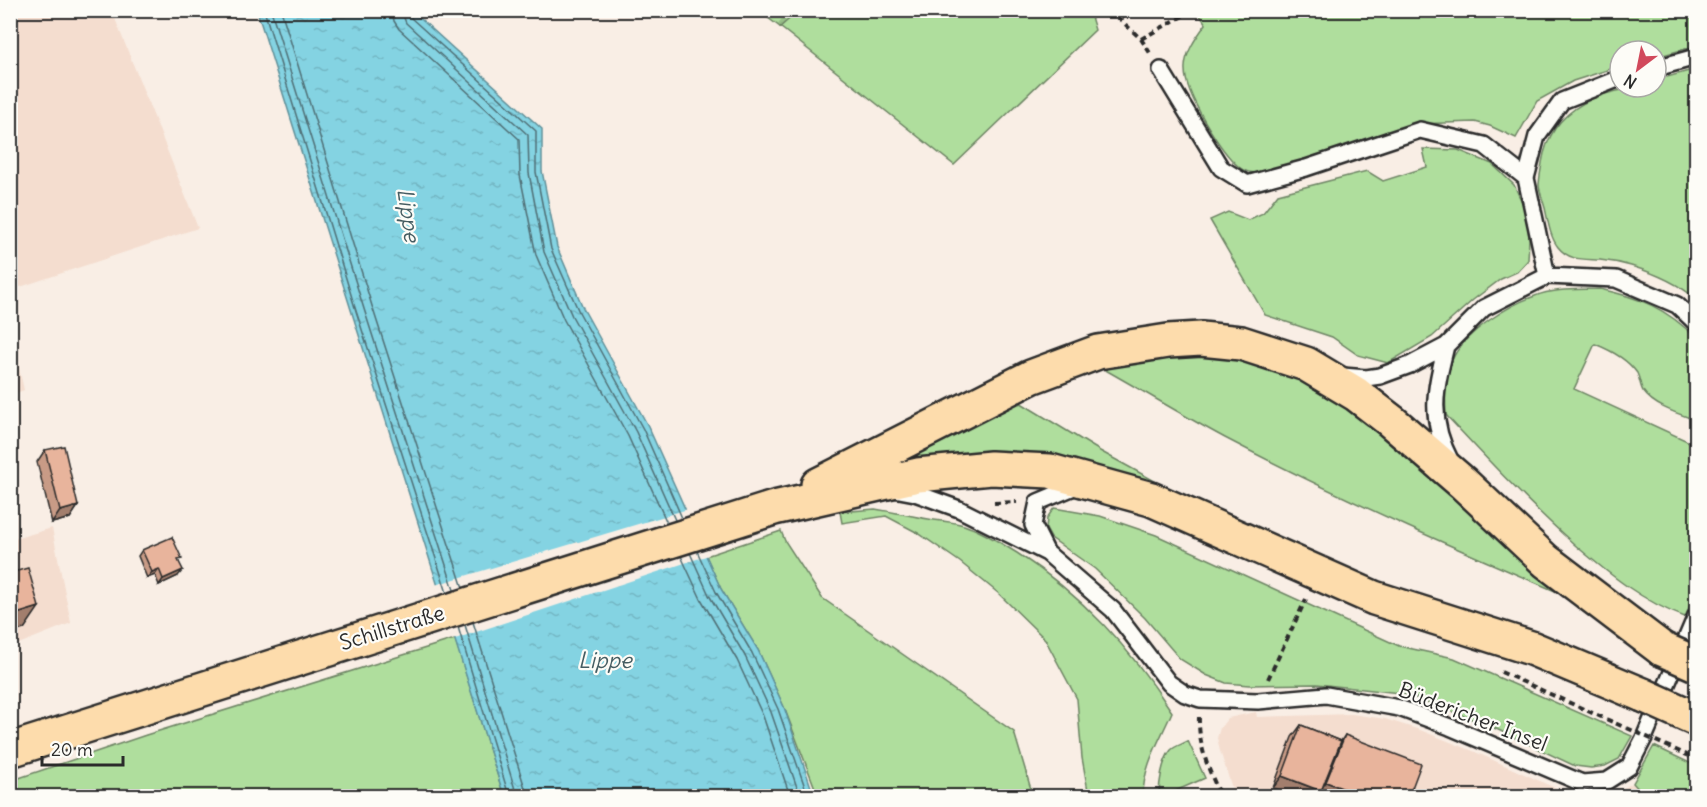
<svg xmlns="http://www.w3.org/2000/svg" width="1707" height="807" viewBox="0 0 1707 807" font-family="Delius,sans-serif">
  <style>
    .built { fill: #f4ddcf }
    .green { fill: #afde9d; stroke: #6d8464; stroke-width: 1.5 }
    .forest { fill: url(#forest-firs); stroke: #6d8464; stroke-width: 1.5 }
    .water { fill: url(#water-ripples); stroke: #609099; stroke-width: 1.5 }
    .pier { fill: #f9eee5 }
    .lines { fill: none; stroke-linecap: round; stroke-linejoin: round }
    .shore { stroke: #4f6e74; stroke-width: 1.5 }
    .lane-casing { stroke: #2b2b2b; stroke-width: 20 }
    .primary-casing { stroke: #2b2b2b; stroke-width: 38 }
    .path { stroke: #2b2b2b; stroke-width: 4; stroke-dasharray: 6 4.5; stroke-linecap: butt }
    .lane { stroke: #fdfcf7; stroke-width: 15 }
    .primary { stroke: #fddcac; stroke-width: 33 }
    .primary-bridge-casing { stroke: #2b2b2b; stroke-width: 38; stroke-linecap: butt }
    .path-bridge { stroke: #2b2b2b; stroke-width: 4; stroke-dasharray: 6 4.5; stroke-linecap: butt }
    .primary-bridge { stroke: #fddcac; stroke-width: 33 }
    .wall { fill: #c89b86; stroke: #2b2b2b; stroke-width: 1.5 }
    .shaded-wall { fill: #a27e6d; stroke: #2b2b2b; stroke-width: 1.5 }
    .building { fill: #e8b49c; stroke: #2b2b2b; stroke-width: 1.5 }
    .labels { text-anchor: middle; stroke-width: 4.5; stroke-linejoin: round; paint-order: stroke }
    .street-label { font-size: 21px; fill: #2b2b2b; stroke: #fdfcf7 }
    .water-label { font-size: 22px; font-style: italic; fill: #465d62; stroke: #fdfcf7 }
  </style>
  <defs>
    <pattern id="forest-firs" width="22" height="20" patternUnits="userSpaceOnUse" patternTransform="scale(1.5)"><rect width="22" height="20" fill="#afde9d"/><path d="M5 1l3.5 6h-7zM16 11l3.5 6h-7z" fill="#97bf87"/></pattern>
    <pattern id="water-ripples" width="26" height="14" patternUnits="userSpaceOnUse" patternTransform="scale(1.5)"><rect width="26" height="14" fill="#84d3e2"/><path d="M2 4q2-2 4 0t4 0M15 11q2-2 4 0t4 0" fill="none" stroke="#72b5c2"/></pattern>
  </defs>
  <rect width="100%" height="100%" fill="#f9eee5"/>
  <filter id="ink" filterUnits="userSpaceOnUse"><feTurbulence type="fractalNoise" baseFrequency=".0167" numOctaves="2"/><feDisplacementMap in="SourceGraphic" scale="12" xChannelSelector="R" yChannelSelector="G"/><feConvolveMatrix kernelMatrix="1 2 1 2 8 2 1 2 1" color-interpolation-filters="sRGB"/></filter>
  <g filter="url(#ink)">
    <path class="built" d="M10 11H112L198 228 11 290Z
      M10 329 24 390 11 395H10Z
      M52 528 71 623 11 647V540Z
      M1256 712 1257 717 1352 714 1385 719 1420 730 1473 751 1564 792 1580 796H1215L1232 788 1220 751 1217 738 1220 728 1228 718Z
      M1633 783 1641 792 1639 796H1609Z"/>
    <path class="green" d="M1089 10 1095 30 954 165 780 27 798 11Z
      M1218 11H1696V46L1656 57V51H1620V66L1573 81 1537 101 1516 138 1490 126 1475 122 1415 124 1266 172C1256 173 1248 174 1239 167 1221 152 1185 94 1185 70 1184 54 1197 36 1206 24L1199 14Z
      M1696 69V299C1678 283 1654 273 1631 266 1621 263 1610 261 1600 260 1583 259 1569 261 1558 247 1550 237 1548 221 1545 208 1543 201 1540 193 1539 186 1539 179 1541 170 1542 163 1551 106 1604 87 1656 87V80Z
      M1423 149 1458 150 1492 164 1514 185 1527 213 1529 239 1528 260 1517 272 1501 279 1473 300 1432 337 1388 363 1358 355 1332 337 1265 315 1210 220 1228 212 1248 220 1263 213 1278 194 1367 171 1383 181 1427 167Z
      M1600 289C1641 298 1666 308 1696 338V420C1679 414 1654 407 1643 391 1640 386 1640 379 1637 373 1628 360 1610 350 1595 344L1574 389 1696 445V591L1685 617C1643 602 1609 574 1575 545 1529 504 1488 460 1446 415 1445 396 1444 373 1454 356 1468 331 1508 305 1535 296 1555 288 1579 290 1600 289Z
      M1204 355 1263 364 1336 393 1595 608C1470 555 1345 501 1225 438 1184 416 1143 391 1102 368L1112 359Z
      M1013 398 1100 451 1191 501 878 469Z
      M1054 508 1100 516 1156 535 1399 646 1454 658 1632 736 1619 759 1605 766 1591 768 1575 766 1492 727 1425 701 1400 693 1317 684 1249 685 1226 683 1206 675 1180 659 1145 618 1095 569 1051 538 1046 529 1047 518Z
      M875 509C895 512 914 517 934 520 946 522 958 522 969 527 986 533 1002 544 1017 553 1082 595 1130 648 1172 712 1160 740 1143 766 1143 796H1089L1082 758 1077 699 1045 639 998 593 960 562 918 533 886 516 842 523 840 512Z
      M781 531 785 541 822 598 1014 732 1033 796H818L784 707 758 650 721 589 706 556Z
      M455 639 504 796H11L10 781 146 735Z
      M1188 741 1205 778 1164 796H1159C1159 783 1162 761 1171 750 1175 746 1183 744 1188 741Z
      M1654 746 1696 766V796H1639L1641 792 1633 783Z"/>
    <path class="forest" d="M759 11H798L780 27Z"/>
    <path class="water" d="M257 11H412L542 129V171L557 247 584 310 648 426 721 589 758 650 784 707 814 796H504Z"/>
    <path class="pier" d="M688 509 709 555 452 640 435 585Z"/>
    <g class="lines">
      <path class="shore" d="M264 10 356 311 447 593
        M271 10 364 309 454 590
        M281 10 372 306 463 588
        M392 10 394 21 399 29 519 139 520 175 536 255 564 320 628 436 667 523
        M401 10 406 23 528 135 529 173 544 252 572 316 636 432 675 520
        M409 10 411 18 536 131V172L551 249 579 312 643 429 682 518
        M697 551 716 592 752 653 778 709 808 796
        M690 553 709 595 745 656 771 712 800 796
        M681 556 701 599 737 660 763 716 790 796
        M473 622 525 788 526 796
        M465 625 517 796
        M458 627 509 796"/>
      <defs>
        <path id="lane" d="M1656 68 1696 57
          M1161 70 1221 168 1247 184 1306 168 1420 130 1484 145 1526 178
          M1547 276 1526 178 1537 136 1562 101 1620 78
          M1446 346C1435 391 1428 418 1451 462
          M1343 376 1366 378 1380 376 1410 365 1446 346 1484 308 1547 276 1616 279 1677 305 1696 323
          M894 489 915 493 959 509 1047 553 1113 610 1169 683 1185 694 1200 699 1258 701 1326 695 1399 708 1450 727 1582 783 1607 781 1629 767 1644 738 1696 616
          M1047 553 1033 525 1038 502 1081 484"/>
        <path id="primary" d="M818 485 1031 377 1098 352 1168 341 1201 339 1241 343 1306 364 1356 394 1391 421 1463 483 1546 561 1662 649
          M10 750 774 508 918 475 991 468 1050 471 1151 499 1374 598 1531 648 1643 695"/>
      </defs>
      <use href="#lane" class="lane-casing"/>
      <use href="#primary" class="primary-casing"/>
      <path class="path" d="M1110 10 1141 39 1150 53
        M1141 39 1188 13 1213 10
        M994 503 1017 502
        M1501 672 1626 728
        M1268 679 1306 599
        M1199 717C1198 745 1209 772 1221 796"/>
      <use href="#lane" class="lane"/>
      <use href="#primary" class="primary"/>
      <defs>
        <path id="primary-bridge" d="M1662 649 1696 664
          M1643 695 1696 719"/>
      </defs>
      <use href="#primary-bridge" class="primary-bridge-casing"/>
      <path class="path-bridge" d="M1627 728 1696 759"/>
      <use href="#primary-bridge" class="primary-bridge"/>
    </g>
    <path class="wall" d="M45 450 78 506 70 518 52 523 37 462Z
      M142 550 179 562 178 576 159 585 155 575 147 578 138 556Z
      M1301 725 1341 741 1345 735 1409 796 1273 788 1292 737Z"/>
    <path class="shaded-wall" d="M78 506 70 518 52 523 60 511Z
      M159 569 155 575 147 578 152 572Z
      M183 570 178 576 159 585 163 579Z
      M39 607 24 629 10 633V616Z
      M1282 776 1320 791 1326 782 1363 796H1296L1273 788Z"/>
    <path class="building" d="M64 446 78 506 60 511 45 450Z
      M172 537 182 559 178 560 183 570 163 579 159 569 152 572 142 550Z
      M28 568 39 607 10 616V573Z
      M1301 725 1341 741 1321 791 1282 776Z
      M1345 735 1421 764 1409 796H1363L1326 782Z"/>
  </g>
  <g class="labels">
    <g class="street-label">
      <text transform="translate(392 628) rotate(-17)" y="7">Schillstraße</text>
      <text transform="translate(1473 717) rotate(21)" y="7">Büdericher Insel</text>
    </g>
    <g class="water-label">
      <text transform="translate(409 215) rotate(82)" y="8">Lippe</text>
      <text x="605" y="668">Lippe</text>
    </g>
  </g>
  <rect width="1707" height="807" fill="none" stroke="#fdfcf7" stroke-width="36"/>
  <rect x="18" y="18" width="1671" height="771" fill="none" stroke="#2b2b2b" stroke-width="2" filter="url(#ink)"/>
  <g transform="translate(1638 69) rotate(212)"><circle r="28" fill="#fdfcf7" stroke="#a9a8a5" stroke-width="1.5"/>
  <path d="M0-4.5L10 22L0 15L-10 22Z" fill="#d1495b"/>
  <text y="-9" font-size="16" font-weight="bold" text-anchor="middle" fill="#2b2b2b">N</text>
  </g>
  <path d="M42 756v9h81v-9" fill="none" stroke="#2b2b2b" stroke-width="3"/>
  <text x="51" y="756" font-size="18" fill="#2b2b2b" stroke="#fdfcf7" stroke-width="4.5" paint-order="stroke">20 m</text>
</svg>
